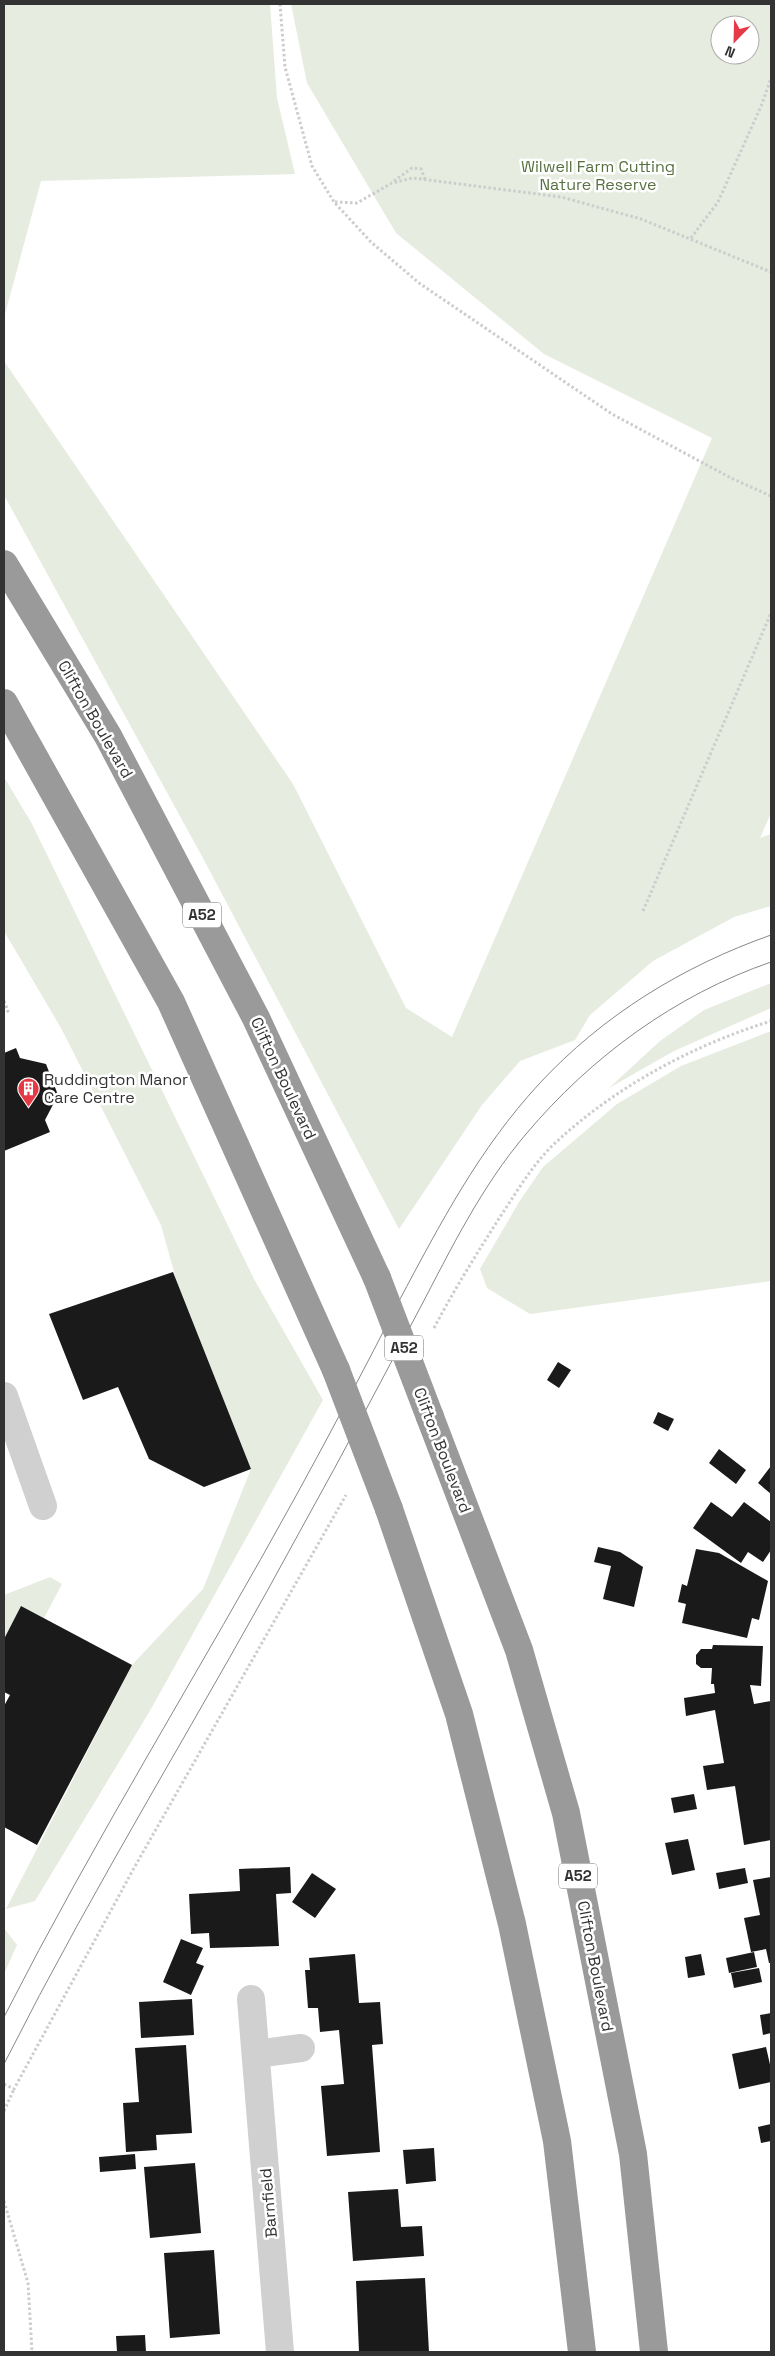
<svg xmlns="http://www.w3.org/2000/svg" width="775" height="2356" viewBox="0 0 775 2356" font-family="'Space Grotesk',sans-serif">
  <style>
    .green { fill: #e6ecdf; fill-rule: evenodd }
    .building { fill: #1a1a1a }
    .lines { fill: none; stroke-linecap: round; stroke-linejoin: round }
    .path { stroke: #cdcdcd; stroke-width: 3; stroke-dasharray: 2.5 2.5; stroke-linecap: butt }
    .minor { stroke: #d0d0d0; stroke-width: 28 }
    .highway { stroke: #9a9a9a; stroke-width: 28 }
    .tram { stroke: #888; stroke-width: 1 }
    .highway-bridge { stroke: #9a9a9a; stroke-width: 28 }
    .labels { text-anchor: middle; stroke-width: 5; stroke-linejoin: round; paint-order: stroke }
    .shield { fill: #fff; stroke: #707070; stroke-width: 1 }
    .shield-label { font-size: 15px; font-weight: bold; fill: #333 }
    .park-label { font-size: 16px; fill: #56703f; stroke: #fff }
    .street-label { font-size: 16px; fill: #333; stroke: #fff }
    .poi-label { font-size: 16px; fill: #333; stroke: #fff; text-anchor: start }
  </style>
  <rect width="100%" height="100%" fill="#fff"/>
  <path class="green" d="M4 4H270L277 98 295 174 41 181 4 318Z
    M291 4H771V813L760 838 771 834V906L734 917 653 961 590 1015 575 1040 520 1061 482 1105 399 1229 204 860 4 495V361L293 784 406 1008 452 1037 712 438 544 354 396 233 307 83ZM720 25H750V55H720Z
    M4 777 32 824 254 1279 323 1400 151 1709 35 1901 6 1909 132 1665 203 1589 251 1469 176 1279 161 1225 61 1028 4 931Z
    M771 983V1008L674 1051 609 1088 660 1041 704 1010Z
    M771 1031V1281L530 1314 487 1288 480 1269 519 1202 543 1167 617 1104 681 1066Z
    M50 1577 62 1584 44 1618 21 1606 4 1639V1595Z
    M4 1928 17 1945 4 1974Z"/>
  <path class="building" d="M16 1048 20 1058 46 1064 58 1095 45 1120 50 1132 4 1151V1053Z
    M173 1272 251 1469 204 1487 149 1459 118 1387 83 1400 49 1314Z
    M558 1362 571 1370 559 1388 547 1380Z
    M658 1412 674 1419 668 1431 653 1423Z
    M719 1449 746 1470 736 1484 709 1463Z
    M771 1466V1494L758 1483Z
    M711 1502 732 1517 744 1502 771 1522V1550L763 1562 748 1552 741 1563 693 1528Z
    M598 1547 620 1552 643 1567 634 1607 603 1599 611 1566 594 1562Z
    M696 1549 719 1553 768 1581 759 1620 752 1618 747 1638 682 1623 686 1604 678 1602 682 1584 687 1586Z
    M21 1606 132 1665 37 1845 4 1827V1706L10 1695 4 1692V1639Z
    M713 1645 763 1646 761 1686 750 1685 754 1704 771 1701V1840L744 1845 735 1786 707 1790 703 1766 724 1763 715 1710 686 1716 684 1698 715 1693 714 1684H711L712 1668H701L696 1664V1655L701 1649H712Z
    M694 1794 697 1809 674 1813 671 1798Z
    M688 1839 695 1870 672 1875 665 1843Z
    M290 1867 291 1893 276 1894 279 1946 210 1948 209 1933 191 1934 189 1894 240 1891 239 1869Z
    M745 1868 748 1883 719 1889 716 1873Z
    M312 1873 336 1889 315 1918 292 1902Z
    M771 1877V1963H769L766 1949 751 1952 744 1918 760 1915 753 1880Z
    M181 1939 203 1948 196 1963 204 1966 191 1995 163 1982Z
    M754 1952 757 1967 729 1973 726 1958Z
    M355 1954 359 2003 380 2002 383 2044 372 2045 380 2152 327 2156 321 2086 344 2084 339 2030 320 2032 318 2008H308L305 1970H310L309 1958Z
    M701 1954 705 1975 688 1978 685 1957Z
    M759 1968 762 1982 734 1988 731 1973Z
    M192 1999 194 2035 141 2038 139 2002Z
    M771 2013V2033L763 2035 760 2015Z
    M186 2045 192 2133 156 2135 157 2150 126 2152 123 2103 139 2102 135 2048Z
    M766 2047 771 2069V2082L739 2089 732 2054Z
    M771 2124V2141L761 2143 758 2127Z
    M434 2148 436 2181 406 2184 403 2150Z
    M135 2154 136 2169 100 2172 99 2157Z
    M195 2163 201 2233 150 2238 144 2167Z
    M398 2189 401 2227 422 2226 424 2256 353 2261 348 2192Z
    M214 2250 220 2334 170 2338 164 2253Z
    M425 2278 429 2352H359L356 2281Z
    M145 2335 146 2352H117L116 2336Z"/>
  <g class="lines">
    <path class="path" d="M280 4 285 67 312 166 334 202 371 242 419 283 612 414 731 478 771 496
      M394 181 412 168 421 169 425 179
      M335 202 357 203 392 183 413 178 561 197 641 219 771 272
      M691 238 718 202 762 104 771 78
      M643 911 771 613
      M4 1001 8 1011 4 1013
      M434 1328C454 1290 477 1253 500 1217 516 1193 531 1167 552 1146 613 1088 691 1046 771 1021
      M4 2084 14 2089 134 1868 346 1495
      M4 2111 14 2089
      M4 2201 28 2283 32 2352"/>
    <path class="minor" d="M4 1396 43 1506
      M251 1999 280 2352
      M256 2054 301 2048"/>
    <path class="highway" d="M4 564 108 736 256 1018 377 1278
      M4 703 171 1002 336 1370
      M430 1417 519 1650 566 1813 633 2154 654 2352
      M389 1509 459 1714 512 1924 557 2141 582 2352"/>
    <path class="tram" d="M4 2017C95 1838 201 1669 297 1494 332 1430 366 1366 399 1301 440 1224 479 1149 539 1084 603 1015 683 966 771 935
      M4 2064C97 1879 207 1704 305 1522 344 1452 381 1381 419 1310 451 1249 481 1187 526 1134 591 1057 675 995 771 962"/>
    <path class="highway-bridge" d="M377 1278 430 1417
      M336 1370 389 1509"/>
  </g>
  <defs>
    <symbol id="building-pin" viewBox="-11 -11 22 30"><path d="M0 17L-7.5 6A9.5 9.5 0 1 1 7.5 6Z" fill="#e63946" stroke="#fff"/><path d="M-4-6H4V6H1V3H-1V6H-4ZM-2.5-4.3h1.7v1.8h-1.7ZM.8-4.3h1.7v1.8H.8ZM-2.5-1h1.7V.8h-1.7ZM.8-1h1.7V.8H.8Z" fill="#fff"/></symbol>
  </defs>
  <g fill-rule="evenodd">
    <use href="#building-pin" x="16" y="1076" width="25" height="34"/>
  </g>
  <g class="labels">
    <g class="shield">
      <rect x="183" y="902.5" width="38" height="25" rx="4"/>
      <rect x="385" y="1335.5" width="38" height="25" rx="4"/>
      <rect x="559" y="1863.5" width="38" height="25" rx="4"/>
    </g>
    <g class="shield-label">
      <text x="202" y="920">A52</text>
      <text x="404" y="1353">A52</text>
      <text x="578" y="1881">A52</text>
    </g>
    <g class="park-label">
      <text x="598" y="172">Wilwell Farm Cutting<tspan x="598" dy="18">Nature Reserve</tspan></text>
    </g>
    <g class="street-label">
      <text transform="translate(96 719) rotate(60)" y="6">Clifton Boulevard</text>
      <text transform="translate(284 1078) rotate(65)" y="6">Clifton Boulevard</text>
      <text transform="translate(443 1450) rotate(69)" y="6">Clifton Boulevard</text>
      <text transform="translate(596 1966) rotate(79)" y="6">Clifton Boulevard</text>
      <text transform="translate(268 2203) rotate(-95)" y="6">Barnfield</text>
    </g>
    <g class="poi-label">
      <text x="44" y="1085">Ruddington Manor<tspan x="44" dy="18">Care Centre</tspan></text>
    </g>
  </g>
  <rect width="775" height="2356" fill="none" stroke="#333333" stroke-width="10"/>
  <g transform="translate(735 40) rotate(203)"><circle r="24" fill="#ffffff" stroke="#adadad"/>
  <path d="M0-4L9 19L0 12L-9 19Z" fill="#e63946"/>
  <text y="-8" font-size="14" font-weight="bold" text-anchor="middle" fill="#333333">N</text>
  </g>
</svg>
